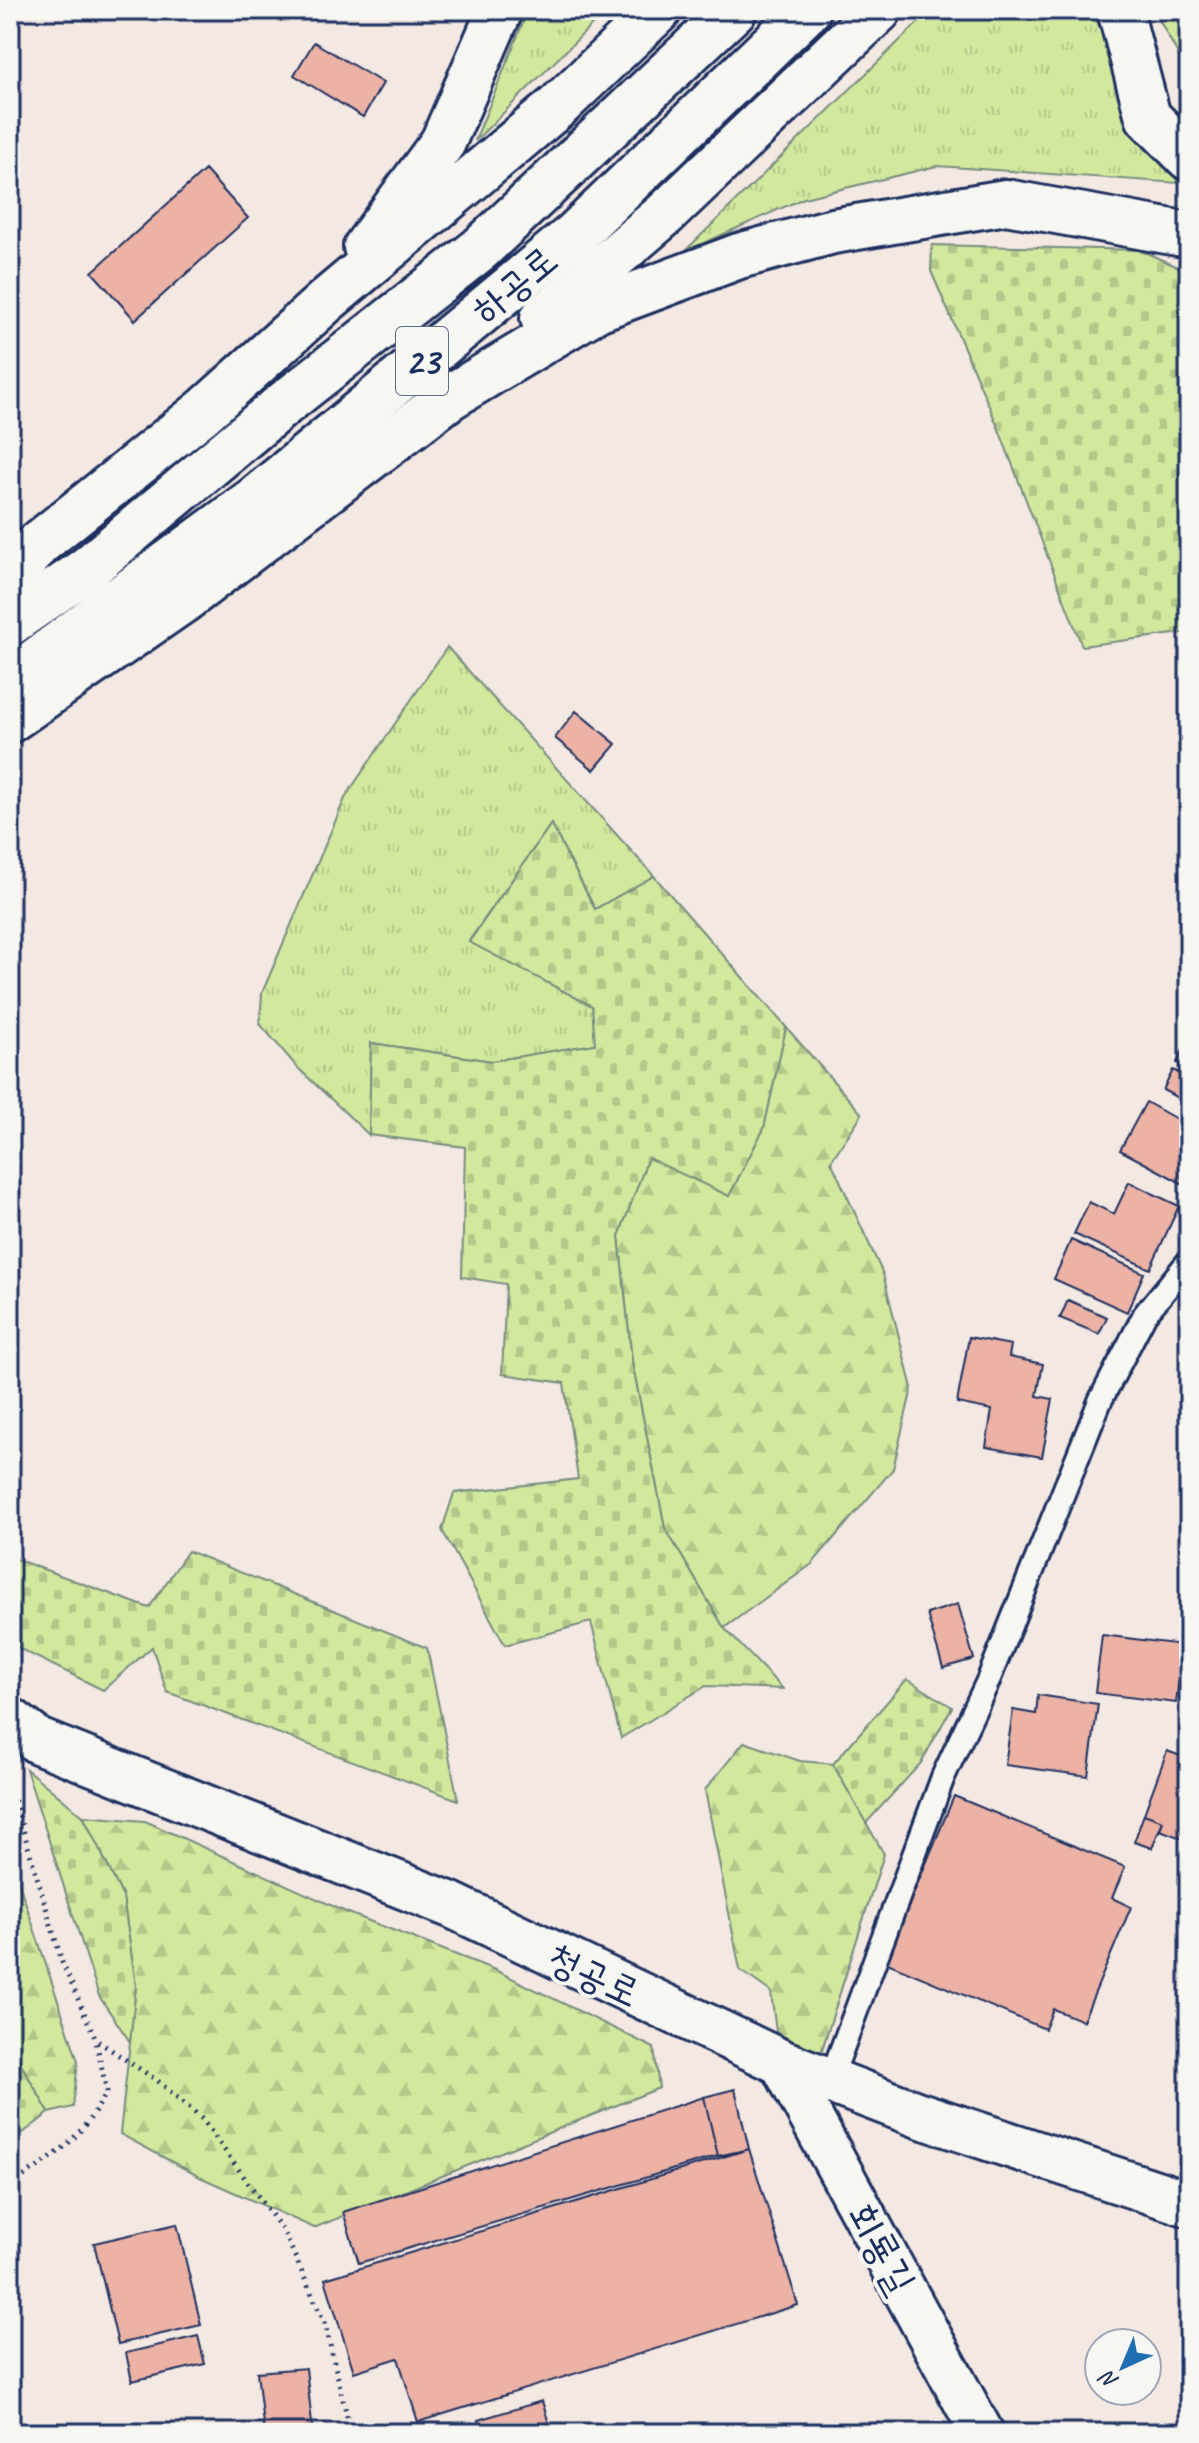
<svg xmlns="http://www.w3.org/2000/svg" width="1199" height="2443" viewBox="0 0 1199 2443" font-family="Caveat,'Poor Story',sans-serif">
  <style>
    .grass { fill: url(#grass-tufts); stroke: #768c7e; stroke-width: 2 }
    .forest { fill: url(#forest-firs); stroke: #768c7e; stroke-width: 2 }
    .cemetery { fill: url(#cemetery-stones); stroke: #768c7e; stroke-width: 2 }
    .building { fill: #ebb2a5; stroke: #1b2f5e; stroke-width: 2 }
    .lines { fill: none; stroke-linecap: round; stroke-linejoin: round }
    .lane-casing { stroke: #1b2f5e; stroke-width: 28 }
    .street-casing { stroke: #1b2f5e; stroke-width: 48 }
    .secondary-casing { stroke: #1b2f5e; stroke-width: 50 }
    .primary-casing { stroke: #1b2f5e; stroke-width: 50 }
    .highway-casing { stroke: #1b2f5e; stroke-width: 50 }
    .path { stroke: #1b2f5e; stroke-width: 5; stroke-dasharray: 2 6; stroke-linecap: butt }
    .lane { stroke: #f6f6f2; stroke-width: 22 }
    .street { stroke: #f6f6f2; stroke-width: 42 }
    .secondary { stroke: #f6f6f2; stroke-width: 44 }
    .primary { stroke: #f6f6f2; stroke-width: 44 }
    .highway { stroke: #f6f6f2; stroke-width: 44 }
    .labels { text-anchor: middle; stroke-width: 8; stroke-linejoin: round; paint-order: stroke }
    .shield { fill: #f6f6f2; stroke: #5d6b8a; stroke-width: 2 }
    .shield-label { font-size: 38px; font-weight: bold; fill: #1b2f5e }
    .street-label { font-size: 40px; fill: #1b2f5e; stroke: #f6f6f2 }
  </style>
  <defs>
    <pattern id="grass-tufts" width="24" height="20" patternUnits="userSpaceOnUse" patternTransform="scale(2)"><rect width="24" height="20" fill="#d2e89d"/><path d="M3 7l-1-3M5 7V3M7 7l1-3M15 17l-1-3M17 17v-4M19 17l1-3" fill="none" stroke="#b4c78a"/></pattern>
    <pattern id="forest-firs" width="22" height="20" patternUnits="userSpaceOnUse" patternTransform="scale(2)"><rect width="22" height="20" fill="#d2e89d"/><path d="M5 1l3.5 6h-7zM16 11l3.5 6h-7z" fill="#b4c78a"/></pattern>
    <pattern id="cemetery-stones" width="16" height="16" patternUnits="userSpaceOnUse" patternTransform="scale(2)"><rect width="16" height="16" fill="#d2e89d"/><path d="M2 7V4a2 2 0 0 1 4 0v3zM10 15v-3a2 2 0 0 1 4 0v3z" fill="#b4c78a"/></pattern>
  </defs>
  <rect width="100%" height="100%" fill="#f4e8e3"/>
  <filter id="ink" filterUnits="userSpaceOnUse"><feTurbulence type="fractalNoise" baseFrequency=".0125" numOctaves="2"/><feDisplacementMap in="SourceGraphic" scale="16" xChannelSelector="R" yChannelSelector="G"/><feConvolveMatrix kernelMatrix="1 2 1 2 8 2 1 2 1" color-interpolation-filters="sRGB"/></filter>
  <g filter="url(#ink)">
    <path class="grass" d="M528 10H607L475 141Z
      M931 10H1091L1178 183 937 166 804 198 684 252Z
      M1158 10H1189V74L1157 16Z
      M447 647 654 876 595 909 551 824 469 941 593 1006 596 1044 492 1061 371 1043 369 1135 297 1067 260 1024 262 993 346 796Z"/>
    <path class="forest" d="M786 1027 862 1114 831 1161 883 1274 912 1388 893 1469 812 1564 724 1628 665 1528 632 1362 619 1236 648 1157 729 1196 764 1128Z
      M744 1742 800 1761 833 1764 884 1854 820 2056 776 2032 771 1992 740 1970 705 1790Z
      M83 1816 145 1821 346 1912 495 1970 654 2048 659 2088 314 2228 200 2177 120 2134 136 1986 123 1897Z
      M10 1856 78 2061 73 2107 49 2113 10 2045Z"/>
    <path class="cemetery" d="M932 245 1140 250 1189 272V632L1082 646 998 427 931 271Z
      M551 824 595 909 654 876 786 1027 764 1128 729 1196 648 1158 619 1236 632 1362 665 1528 724 1628 783 1689 706 1686 621 1738 591 1622 505 1645 442 1530 454 1493 578 1479 564 1383 502 1374 506 1284 462 1277 465 1147 369 1135 371 1043 492 1061 595 1044 592 1006 469 942Z
      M188 1551 427 1648 458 1800 167 1692 152 1647 103 1690 22 1650 10 1640V1557L149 1608Z
      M907 1679 952 1707 921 1763 866 1823 833 1764Z
      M26 1769 83 1816 123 1897 136 1986 130 2042 99 1996Z
      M10 2045 49 2113 10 2143Z"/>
    <path class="building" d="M314 42 383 83 363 117 294 75Z
      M205 170 248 218 135 320 92 272Z
      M576 711 616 744 594 770 555 738Z
      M1187 1041 1189 1042V1068L1177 1063Z
      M1173 1070 1189 1078V1104L1163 1090Z
      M1146 1102 1189 1126V1187L1120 1150Z
      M1129 1182 1179 1206 1150 1269 1074 1234 1089 1202 1114 1214Z
      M1071 1240 1144 1273 1127 1312 1054 1279Z
      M1068 1300 1107 1317 1099 1334 1060 1318Z
      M969 1337 1011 1345 1009 1357 1043 1364 1037 1396 1053 1399 1042 1457 986 1447 992 1410 957 1403Z
      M958 1604 974 1659 943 1668 927 1614Z
      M1102 1635 1183 1645 1176 1703 1095 1693Z
      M1038 1695 1098 1704 1088 1776 1005 1765 1013 1710 1036 1714Z
      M1167 1751 1189 1759V1841L1160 1830 1163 1821 1144 1814Z
      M954 1796 1125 1867 1112 1898 1131 1907 1083 2021 1053 2009 1045 2029 885 1962Z
      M1144 1814 1163 1821 1152 1848 1134 1842Z
      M735 2089 749 2149 718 2156 704 2097Z
      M704 2097 718 2156 359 2263 343 2212Z
      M749 2149 798 2305 418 2422 398 2358 354 2372 325 2279Z
      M177 2224 201 2325 118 2344 94 2243Z
      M198 2336 205 2364 132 2381 126 2353Z
      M306 2368 313 2433H264L257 2372Z
      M542 2401 552 2433H482L478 2420Z"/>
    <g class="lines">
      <defs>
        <path id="lane" d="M830 2081 943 1777 988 1681 1100 1401 1145 1314 1189 1261"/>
        <path id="street" d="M781 2062 982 2433"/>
        <path id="secondary" d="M10 1720 38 1741 451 1905 781 2062 919 2115 1189 2204"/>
        <path id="primary" d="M10 623 87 569 280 407 480 249 734 10
          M10 680 255 499 574 235 808 10"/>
        <path id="highway" d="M1120 10 1148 117 1189 158
          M366 247 443 142 500 10
          M543 318 665 214 879 10
          M10 579 38 544 204 411 326 301 557 107 659 10
          M10 720 181 602 450 397 597 309 739 256 833 231 1006 202 1189 235"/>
      </defs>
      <use href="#lane" class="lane-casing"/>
      <use href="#street" class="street-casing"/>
      <use href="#secondary" class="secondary-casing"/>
      <use href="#primary" class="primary-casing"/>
      <use href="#highway" class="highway-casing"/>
      <path class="path" d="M10 1785 62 1962 96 2040 158 2081 202 2119 284 2232 325 2324 351 2433
        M10 2185C56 2156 80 2140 107 2092L96 2041"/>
      <use href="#lane" class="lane"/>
      <use href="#street" class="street"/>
      <use href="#secondary" class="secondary"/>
      <use href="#primary" class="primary"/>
      <use href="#highway" class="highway"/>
    </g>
  </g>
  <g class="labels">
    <rect class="shield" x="396" y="327" width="52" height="68" rx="6"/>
    <g class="shield-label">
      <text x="422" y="374">23</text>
    </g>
    <g class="street-label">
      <text transform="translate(514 284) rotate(-40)" y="14">하공로</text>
      <text transform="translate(594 1974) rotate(25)" y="14">청공로</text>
      <text transform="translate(882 2248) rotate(61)" y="14">회룡길</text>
    </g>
  </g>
  <rect width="1199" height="2443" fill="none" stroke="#f6f6f2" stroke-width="40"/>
  <rect x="20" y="20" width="1159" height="2403" fill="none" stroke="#1b2f5e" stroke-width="3" filter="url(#ink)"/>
  <g transform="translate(1123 2367) rotate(224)"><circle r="38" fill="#f6f6f2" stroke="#9ea6b7" stroke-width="2"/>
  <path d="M0-6L14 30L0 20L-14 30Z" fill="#1f6fb2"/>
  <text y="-12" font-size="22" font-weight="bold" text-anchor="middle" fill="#1b2f5e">N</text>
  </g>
</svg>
